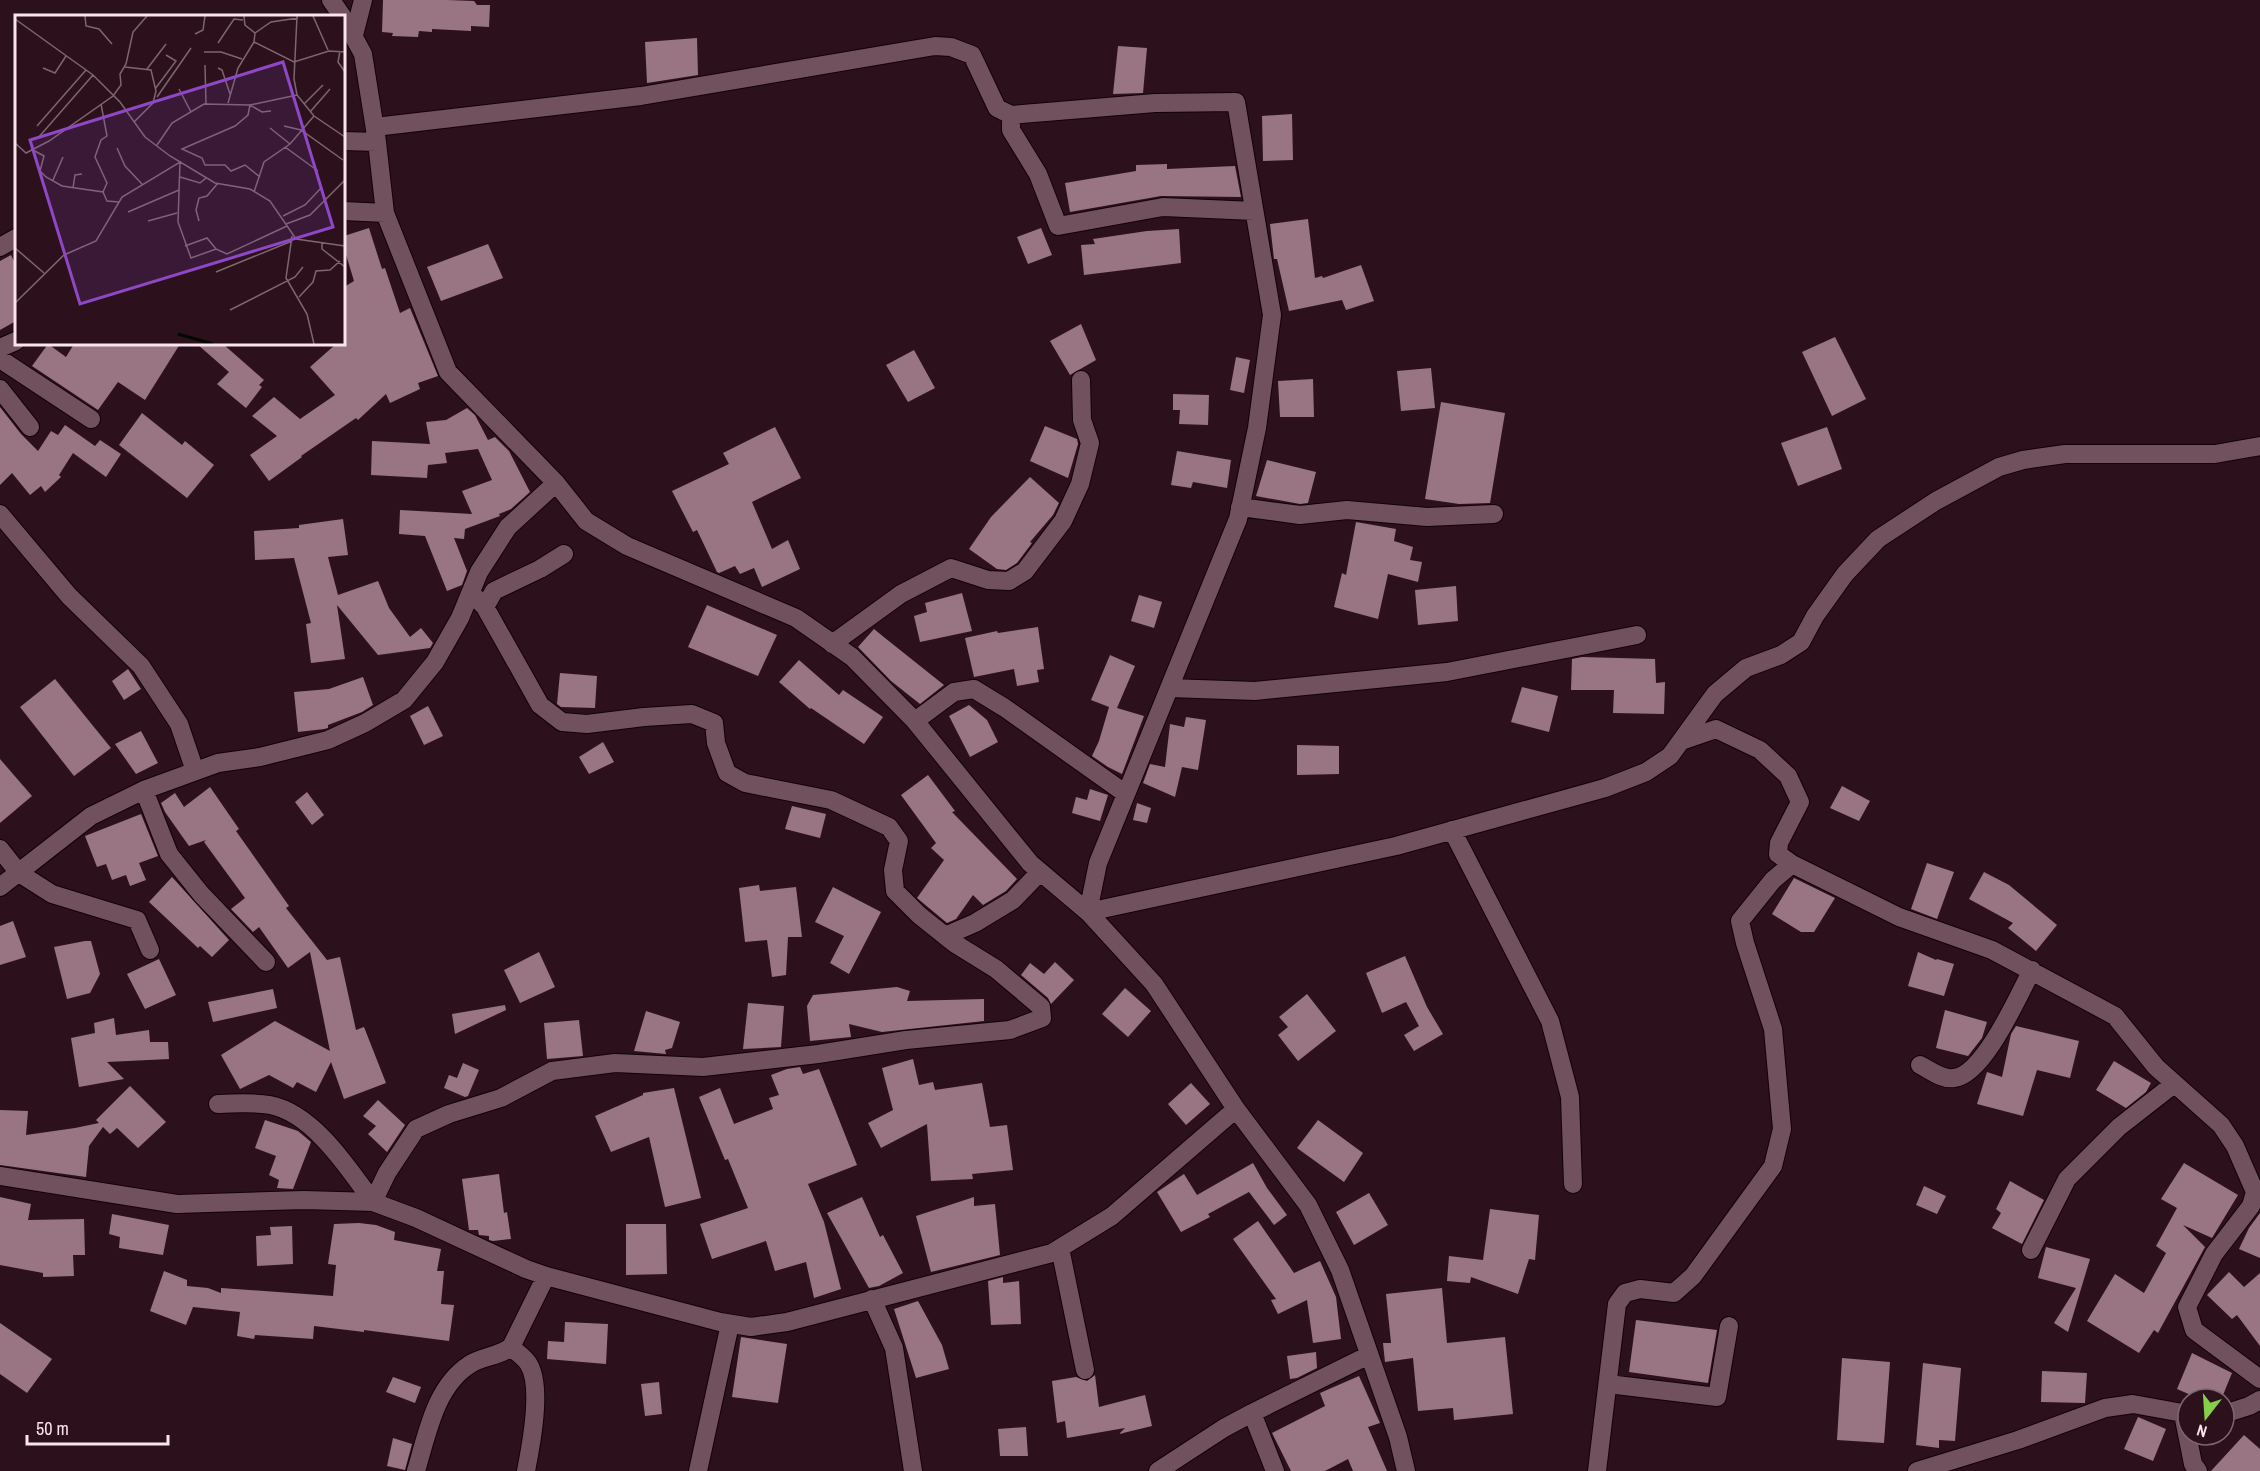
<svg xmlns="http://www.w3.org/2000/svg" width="2260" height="1471" viewBox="0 0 2260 1471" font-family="'Archivo Narrow',sans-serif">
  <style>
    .building { fill: #997583 }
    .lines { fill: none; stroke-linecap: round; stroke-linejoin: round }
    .minor-casing { stroke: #130007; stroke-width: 20 }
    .minor { stroke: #72515e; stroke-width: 18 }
    .inset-river { fill: none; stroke: #000a00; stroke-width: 3 }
    .inset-road { fill: none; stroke: #7e6670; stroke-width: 1.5 }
    .view { fill: #8e48c6; fill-opacity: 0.15; stroke: #8e48c6; stroke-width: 3 }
    .inset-edge { fill: none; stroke: #fae5ed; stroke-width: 3 }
  </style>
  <rect width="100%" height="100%" fill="#2c111d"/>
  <path class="building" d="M383 0H447L474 1 477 5H490L489 27 471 26V31L432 29V32L419 31 418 37 392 36 393 33 382 32Z
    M697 38 698 75 647 83 645 42Z
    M1118 46 1147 48 1143 93 1113 94Z
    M1292 114 1293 160 1263 161 1262 116Z
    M1167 164V169L1235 166 1241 197 1161 196 1070 212 1065 183 1136 171V165Z
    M1308 219 1315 278 1322 276 1323 278 1361 265 1374 301 1346 310 1342 300 1289 311 1277 259H1274L1270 224Z
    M369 228 382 269 385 268 400 313 410 308 438 376 418 383 420 389 390 403 386 394 358 420 356 418 301 456 302 457 269 481 250 455 277 436 252 416 274 397 300 419 335 395 310 367 336 344H344V287L354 281 344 248V236Z
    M1041 228 1052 255 1028 264 1017 237Z
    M1179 229 1181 263 1084 275 1081 245 1095 244 1093 239 1147 231Z
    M488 244 503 278 441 301 427 267Z
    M11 255 16 265V321L0 330V261Z
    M1081 324 1096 360 1070 375 1050 341Z
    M1835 337 1866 399 1832 416 1802 352Z
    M48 344 66 357 74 344H180L145 400 118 382 98 410 32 366Z
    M197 344H223L264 380 259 385 262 387 246 408 217 384 229 372Z
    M914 350 935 388 908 402 886 365Z
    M1236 357 1250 360 1244 393 1230 390Z
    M1431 368 1435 408 1401 411 1397 371Z
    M1313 379 1314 417H1280L1278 381Z
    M1173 394 1209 395 1208 425 1179 424 1180 410H1173Z
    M1441 402 1505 413 1490 503 1459 504 1425 499Z
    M0 407 21 434 38 451 51 431 58 435 65 425 95 446 100 440 121 454 106 477 73 453 59 475 61 477 45 492 41 486 30 495 12 473 0 485Z
    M467 408 475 415 488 440 495 437 509 451 530 492 511 509 499 514 500 516 465 529 464 539 454 538 467 571 462 585 447 591 425 536 399 534 400 510 472 514 462 491 492 480 478 449 445 453 447 463 428 465 427 478 371 475 372 441 430 444 426 422 446 420Z
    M142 413 182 445 185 441 214 465 187 498 119 445Z
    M1045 426 1077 439 1078 444 1068 478 1030 461Z
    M775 427 801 478 752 502 772 549 788 540 800 569 762 587 754 568 740 574 735 566 719 573 717 572 697 530 693 532 672 491 729 464 723 453Z
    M1827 427 1842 469 1798 486 1781 443Z
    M1177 451 1231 460 1227 488 1193 482 1191 488 1171 485Z
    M1267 460 1316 472 1308 503 1300 504 1256 496Z
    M1030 477 1059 503 1053 515 1030 542 1032 543 1017 563 1006 570 997 569 969 549 991 517Z
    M343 519 348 555 328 557 338 595 378 581 389 608 410 637 421 628 433 643 430 648 378 655 337 605 345 659 311 663 306 624 311 623 294 558 255 560 254 531 299 528V525Z
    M1356 522 1396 529 1394 541 1413 547 1410 560 1422 562 1418 582 1388 574 1378 619 1334 607 1342 573 1346 575Z
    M1456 586 1458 621 1418 625 1415 590Z
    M962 593 972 631 920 642 914 616 927 612 925 603Z
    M1139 595 1162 602 1154 628 1131 621Z
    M707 605 777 635 758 676 688 647Z
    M1038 627 1044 669 1037 670 1039 682 1017 686 1014 669 974 677 965 638 997 631 998 633Z
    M874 629 885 638 944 685 920 704 891 681 858 647Z
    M1110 655 1135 666 1117 708 1144 716 1122 774 1108 767 1092 756 1099 741 1109 707 1091 700Z
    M1582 657 1655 659 1656 683 1665 682 1664 714 1613 713 1614 690H1571L1572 659Z
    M799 660 839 695 843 690 883 717 864 744 811 708 810 709 779 682Z
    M128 669 141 689 124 700 112 681Z
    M560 673 597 676 595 708 561 707 557 704Z
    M363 677 373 705 362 712 328 725V728L324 729 298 732 294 692 329 689Z
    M55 679 111 748 74 776 20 707Z
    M1522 687 1558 696 1549 732 1511 722Z
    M969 705 987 720 998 742 970 757 949 716Z
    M428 706 443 736 424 745 410 716Z
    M1186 717 1206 720 1198 770 1182 767 1175 797 1143 783 1150 764 1165 767 1170 724 1184 727Z
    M141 731 158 763 136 774 115 744Z
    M603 742 614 762 589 774 579 757Z
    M1297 745 1339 746V774L1297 775Z
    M0 759 32 796 0 823Z
    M928 775 955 811 952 812 1017 879 1006 891 983 905 973 895 956 919 947 923 917 898 944 860 931 848 936 843 901 795Z
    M1842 786 1870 801 1859 821 1830 808Z
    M210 787 239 829 236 831 289 906 286 908 327 960 340 957 356 1030 364 1027 386 1083 344 1099 331 1062 316 1092 297 1082 293 1088 269 1075 240 1089 221 1055 275 1021 330 1051 310 952 288 968 259 927 253 932 231 909 245 898 204 842 206 840 189 846 165 812 161 803 175 793 184 807Z
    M1090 789 1108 795 1100 821 1072 813 1076 797 1087 800Z
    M307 792 324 815 312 825 295 802Z
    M1137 803 1151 808 1147 823 1133 820Z
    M792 806 826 814 820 838 785 829Z
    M141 814 158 856 139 863 146 880 130 886 126 875 112 880 106 864 97 867 85 836Z
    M1927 863 1954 872 1937 919 1911 909Z
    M1984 872 2009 885 2057 925 2036 951 2008 928 2013 923 1969 899Z
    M172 877 229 940 212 957 200 946 198 948 149 902Z
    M1794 878 1835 898 1814 932H1801L1772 914Z
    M759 885 760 891 796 887 802 937H788L786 975 772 977 767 940 745 942 739 888Z
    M833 887 881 912 849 974 830 963 844 936 815 922Z
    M13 921 26 957 0 965V926Z
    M85 941H91L100 974 90 993 67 999 54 947Z
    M539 952 555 987 520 1003 504 970Z
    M1918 952 1936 960 1937 959 1954 964 1944 996 1908 986Z
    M1405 956 1427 1007 1443 1034 1414 1051 1404 1035 1419 1026 1406 1002 1382 1013 1366 973Z
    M159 959 176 995 145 1009 127 974Z
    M1055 962 1074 980 1051 1004 1048 998 1021 975 1030 963 1044 974Z
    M897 987 910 991 907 1001 984 999V1021L882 1032 849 1024 851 1037 810 1041 807 1006 813 995Z
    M1125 988 1151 1011 1128 1037 1102 1014Z
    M273 989 277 1008 213 1022 208 1002Z
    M1307 994 1336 1031 1298 1061 1278 1035 1288 1027 1279 1017Z
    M748 1003 784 1006 781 1047 743 1049Z
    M505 1005 506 1010 455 1034 452 1014Z
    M1945 1010 1987 1022 1982 1038 1968 1056 1936 1048Z
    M646 1011 680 1022 672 1048 665 1050 666 1054 634 1051Z
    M114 1018 116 1035 149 1030 150 1042H168L169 1059 107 1062 124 1079 79 1087 71 1038 95 1033 94 1023Z
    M579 1020 583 1056 547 1059 544 1023Z
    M2016 1026 2079 1041 2070 1078 2037 1070 2023 1116 1977 1104 1987 1072 2002 1077 2011 1034Z
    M913 1059 919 1085 933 1082 935 1090 982 1083 990 1127 1007 1125 1013 1170 972 1174 973 1179 931 1181 927 1124 881 1148 868 1123 893 1110 882 1068Z
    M2114 1061 2151 1083 2146 1092 2126 1108 2096 1090Z
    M463 1063 479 1070 468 1096 465 1097 444 1088 449 1075 457 1078Z
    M800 1067 803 1074 819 1069 857 1165 808 1184 824 1222 841 1289 814 1298 806 1262 775 1271 766 1241 712 1259 700 1224 748 1208 728 1159 725 1160 699 1097 720 1088 734 1124 773 1109 769 1098 779 1095 771 1075 787 1069Z
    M1191 1083 1210 1104 1186 1125 1168 1104Z
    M130 1086 166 1122 138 1148 117 1128 110 1134 103 1127 89 1146 86 1177 0 1165V1110L28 1111 26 1135 75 1128 99 1123 96 1120Z
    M674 1088 701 1198 665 1207 649 1137 611 1152 595 1116 643 1095V1093Z
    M378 1100 405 1125 387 1152 368 1134 376 1126 363 1116Z
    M265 1120 298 1131 311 1142 293 1189 277 1188 279 1180 269 1175 276 1156 255 1148Z
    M1318 1120 1363 1153 1344 1182 1297 1148Z
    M1253 1163 1267 1188 1287 1215 1274 1225 1249 1192 1208 1214 1210 1217 1181 1232 1157 1192 1184 1174 1197 1195Z
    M2184 1163 2238 1195 2212 1238 2183 1225 2205 1247 2158 1333 2154 1330 2139 1353 2087 1321 2115 1274 2144 1293 2166 1253 2156 1246 2177 1208 2161 1199Z
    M499 1174 504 1213 507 1212 511 1239 493 1241 489 1240V1236L479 1235 478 1230H469L462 1179Z
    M2010 1181 2044 1200 2022 1244 1992 1228 2001 1213 1996 1209Z
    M1924 1186 1946 1196 1937 1214 1916 1205Z
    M1369 1193 1388 1225 1354 1245 1336 1212Z
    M0 1197 31 1204 28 1220 84 1219 85 1255H73L74 1276 43 1277V1273L0 1265Z
    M862 1197 880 1237 883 1235 903 1273 879 1286 869 1288 827 1213Z
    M974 1197V1206L995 1204 1000 1255 931 1272 916 1216Z
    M1490 1209 1539 1215 1535 1260 1529 1259 1518 1294 1471 1277 1470 1283 1447 1281 1449 1256 1483 1260Z
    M2260 1213V1258L2239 1249 2249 1228Z
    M112 1214 169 1225 163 1255 119 1248 120 1237 109 1234Z
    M1258 1221 1294 1273 1320 1261 1336 1297 1341 1339 1313 1343 1307 1300 1278 1314 1271 1300 1276 1299 1233 1239Z
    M359 1223 376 1225 395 1232 394 1240 441 1249 437 1271H444L441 1304 454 1305 449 1341 364 1330V1332L314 1326 313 1339 255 1335 254 1339 237 1336 240 1312 193 1307 186 1325 150 1311 164 1271 187 1280V1286L208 1288 221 1293V1288L333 1296 336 1265 328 1264 334 1224Z
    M626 1224H666L667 1274 626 1275Z
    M292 1226 293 1264 257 1266 256 1236 271 1235 270 1227Z
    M2046 1247 2090 1259 2068 1332 2054 1323 2076 1288 2038 1278Z
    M2229 1272 2244 1287 2260 1273V1346L2237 1315 2232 1319 2207 1295Z
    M1003 1277V1283L1019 1281 1021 1324 991 1325 988 1281Z
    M1442 1288 1447 1343 1505 1337 1513 1414 1454 1420 1453 1408 1418 1411 1413 1358 1385 1362 1383 1343H1391L1386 1294Z
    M918 1301 942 1345 949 1369 916 1378 894 1309Z
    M1636 1320 1717 1330 1708 1383 1629 1372Z
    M565 1322 608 1324 606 1364 547 1359 548 1341 564 1342Z
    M0 1323 52 1359 27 1393 0 1374Z
    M741 1337 787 1344 778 1403 732 1397Z
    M1316 1352 1317 1368 1297 1378 1290 1379 1287 1356Z
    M2192 1353 2232 1373 2223 1395 2216 1392 2213 1399H2200L2177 1389Z
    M1842 1358 1890 1362 1884 1443 1837 1440Z
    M1923 1363 1961 1368 1955 1441 1939 1440V1448L1916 1445Z
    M2042 1371 2087 1373 2085 1403 2041 1402Z
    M1095 1375 1099 1407 1145 1395 1152 1426 1119 1434 1125 1428 1067 1438 1065 1421 1057 1423 1052 1381 1076 1377 1087 1381Z
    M1359 1376 1380 1423 1368 1427 1387 1471H1353L1348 1459 1325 1471H1291L1272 1433 1325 1406 1320 1393Z
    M393 1377 421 1387 415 1403 386 1392Z
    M659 1382 662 1414 645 1416 641 1384Z
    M2138 1417 2166 1429 2153 1461 2124 1449Z
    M1026 1427 1028 1456H1000L998 1429Z
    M2244 1435 2260 1449V1471H2211Z
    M393 1438 412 1444 405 1470 387 1466Z"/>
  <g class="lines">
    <defs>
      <path id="minor" d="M331 0 342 16
        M344 19 363 54 377 142 385 213 448 372 556 483 586 521 627 546 796 618 852 657 915 721 1030 863 1088 912 1154 984 1236 1109 1308 1205 1340 1270 1398 1437 1406 1471
        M354 35 363 0
        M1011 115V130L1038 174 1058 226 1163 207 1254 211
        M375 127 641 96 935 46 951 47 972 55 997 108 1011 115 1155 103 1236 102 1272 315 1257 428 1238 519 1098 863 1088 912 1396 846 1605 788 1646 772 1670 756 1715 694 1746 668 1781 655 1801 642 1815 616 1845 574 1878 539 1936 501 1999 467 2023 460 2065 454H2215L2260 446
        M344 141 377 142
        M344 211 385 213
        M0 247 16 238
        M0 348 16 341
        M0 359 91 419
        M0 389 30 427
        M1240 507 1300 515 1347 510 1427 517 1494 514
        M0 514 69 596 141 666 179 724 195 771
        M485 607 494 591 540 569 564 554
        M832 644 901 594 951 568 988 580 1009 581 1025 571 1063 521 1080 484 1090 443 1082 420 1081 380
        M1169 688 1255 691 1447 672 1637 635
        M915 721 954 692 974 689 1005 708 1126 794
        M1681 741 1716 729 1760 750 1788 776 1800 802 1779 843 1778 854 1792 864 1899 917 1992 950 2115 1016 2156 1067 2221 1125 2235 1146 2255 1192 2251 1206 2214 1254 2187 1307 2194 1330 2260 1379
        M144 790 169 854 201 894 266 962
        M1452 830 1550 1021 1570 1097 1573 1184
        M0 849 19 873 52 894 137 920 150 950
        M0 887 91 816 144 790 218 763 260 757 328 740 365 723 404 700 435 662 460 618 479 572 508 527 556 483
        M945 936 975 923 1013 900 1040 872
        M1920 1065C1930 1070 1942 1080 1954 1078 1984 1075 2018 996 2032 970
        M218 1104C235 1103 253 1102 270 1105 313 1113 349 1169 373 1202
        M0 1176 177 1204 304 1200 373 1202 416 1218 526 1269 546 1276 720 1322 751 1327 787 1322 1052 1253 1112 1216 1236 1109
        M373 1202 387 1173 416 1129 449 1114 501 1098 552 1071 615 1063 703 1067 818 1054 906 1040 1010 1030 1042 1018 1041 1007 996 969 954 943 919 915 895 891 893 870 899 841 889 827 831 800 745 783 727 773 716 743 714 723 692 714 644 717 587 724 562 722 540 705 485 607 471 593
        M1060 1248 1085 1370
        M2031 1250 2067 1179 2119 1127 2174 1084
        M872 1299 894 1348 913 1471
        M511 1347C516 1352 524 1357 528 1363 543 1385 531 1446 526 1471
        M1608 1384 1717 1397 1729 1326
        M1252 1413 1275 1471
        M2183 1414 2193 1464 2198 1471
        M2224 1414 2249 1406 2260 1400
        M416 1471C427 1435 435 1387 469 1365 482 1356 498 1357 511 1347L546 1276
        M698 1471 730 1324
        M1158 1471 1224 1428 1252 1413 1369 1355
        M1597 1471 1617 1304 1625 1293 1640 1289 1674 1293 1693 1276 1773 1166 1782 1129 1773 1029 1745 943 1740 921 1773 880 1792 864
        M1917 1471 2018 1440 2105 1408 2133 1404 2188 1414"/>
    </defs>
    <use href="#minor" class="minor-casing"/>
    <use href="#minor" class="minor"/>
  </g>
  <g transform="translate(15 15)">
    <rect width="330" height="330" fill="#2c111d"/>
    <path class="inset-river" d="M163 319 198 329"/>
    <path class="inset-road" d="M70 1 71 11 84 14 97 29M282 1 279 64 282 80 299 101 330 122M298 1 313 35M0 4 78 60 105 87 130 122 155 141 200 168 235 174 255 186 281 224 330 231M240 18 256 7 283 3M180 19 188 15 190 1M239 27 279 47 314 36 330 37M203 28 219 4 228 5M325 36 323 47 330 57M189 37H206L227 44M190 50 191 89M110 52 136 55 141 76 138 88 119 107M28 53 40 58 51 41M203 53 207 55 215 79M132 54 151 29M140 74 161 46 151 40M164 74 176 97M142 82 176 33M213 88 223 53 239 27 240 18 230 10 229 1M86 89 92 121 86 125 80 142 92 168 88 177M289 89 308 70M295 97 315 74M22 111 71 55M269 111 286 115 328 145M255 113 275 129M23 123 78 60M0 128 11 138 34 126 98 81 106 70 105 59 111 49 118 17 132 1M142 130 157 108 189 89 235 90 282 80M270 132 303 156M102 133 110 151 127 169M16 134 29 141 25 156 31 162 47 171 88 177 92 186 104 187M165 162 185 168 191 163M245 162 230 150 216 156 210 150H190L187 143 167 134 220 111 233 100 235 90 247 97 256 96M38 165 48 142M58 173 60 160 67 159M239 177 249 147 275 129 299 101M113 197 164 175M268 201 290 190 307 172M133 206 162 198M184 206 181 195 184 183 192 181 203 168M271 209 295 200 330 165M277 221 271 263 292 299 299 329M307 228V234L330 252M170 231 192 223 201 234M0 233 29 258M201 257 277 226M284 282 298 267 301 256 315 255 325 246M0 288 49 240 81 226 107 182 165 147 163 207 176 243 201 234 212 239 272 211M215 295 280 262 288 252"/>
    <path class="view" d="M268 47 318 212 65 289 15 125Z"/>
    <rect width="330" height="330" class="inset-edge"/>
  </g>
  <g transform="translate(2206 1417) rotate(197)"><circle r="28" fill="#2c111d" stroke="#7e6670" stroke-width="1.5"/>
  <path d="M0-4.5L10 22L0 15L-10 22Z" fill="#87cf4a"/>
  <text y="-9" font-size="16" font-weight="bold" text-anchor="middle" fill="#fae5ed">N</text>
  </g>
  <path d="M27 1435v9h141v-9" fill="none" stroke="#fae5ed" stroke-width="3"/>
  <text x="36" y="1435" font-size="18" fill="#fae5ed" stroke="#2c111d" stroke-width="4.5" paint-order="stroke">50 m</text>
</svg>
